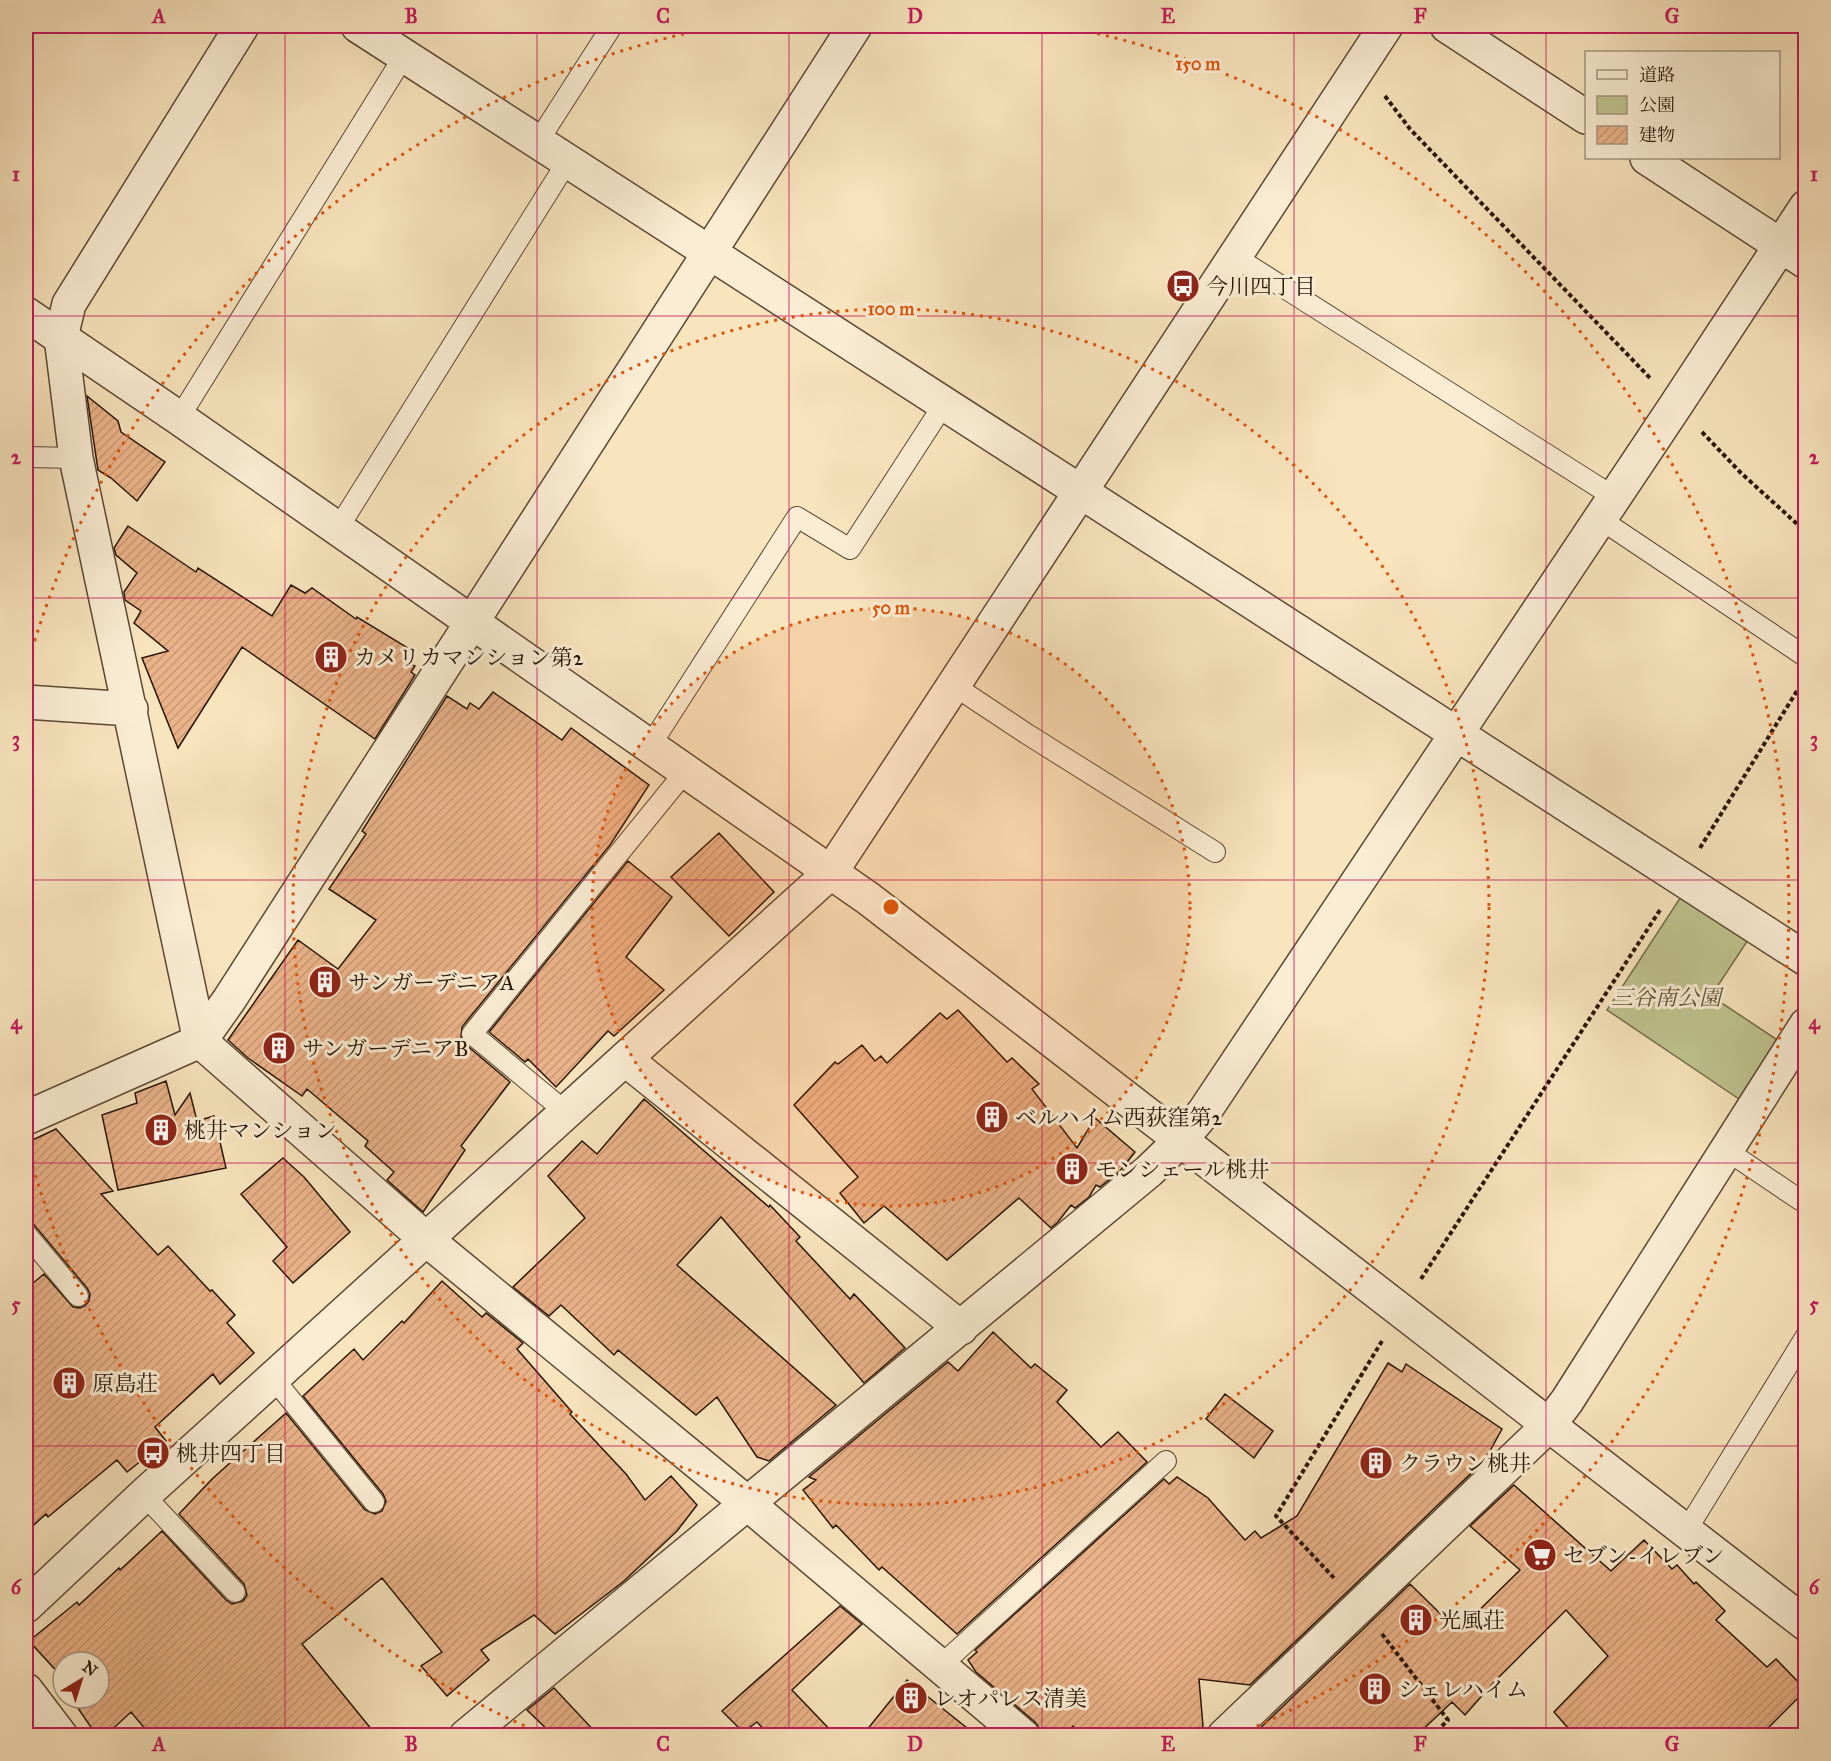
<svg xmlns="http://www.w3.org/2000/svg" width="1831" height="1761" viewBox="0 0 1831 1761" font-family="'IM FELL Great Primer','Noto Serif JP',serif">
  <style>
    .park { fill: #bfc48f; stroke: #736c4a; stroke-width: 1.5 }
    .building { fill: url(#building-hatch); stroke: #271406; stroke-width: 1.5 }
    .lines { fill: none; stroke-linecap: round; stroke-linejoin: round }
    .service-casing { stroke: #5b4834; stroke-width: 22 }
    .minor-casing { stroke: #5b4834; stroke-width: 36 }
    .tertiary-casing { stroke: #5b4834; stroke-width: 36 }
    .path { stroke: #271406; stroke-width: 4; stroke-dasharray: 4.5 3; stroke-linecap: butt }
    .service { stroke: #faedd4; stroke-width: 20 }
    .minor { stroke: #faedd4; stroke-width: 33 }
    .tertiary { stroke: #faedd4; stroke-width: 33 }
    .grid { fill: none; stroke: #c2185b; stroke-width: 1.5; stroke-opacity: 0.55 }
    .ring { fill: none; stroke: #de560c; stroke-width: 3; stroke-dasharray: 3 6 }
    .labels { text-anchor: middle; stroke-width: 6; stroke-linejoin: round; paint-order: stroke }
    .poi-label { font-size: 22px; fill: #271406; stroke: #faedd4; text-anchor: start }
    .park-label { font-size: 22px; font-style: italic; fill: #5c5236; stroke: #faedd4 }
    .centre { fill: #de560c; stroke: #faedd4; stroke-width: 3 }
    .ring-label { font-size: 18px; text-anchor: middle; font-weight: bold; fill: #de560c; stroke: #faedd4; stroke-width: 6; stroke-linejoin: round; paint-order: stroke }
    .neatline { fill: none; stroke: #c2185b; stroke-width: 2 }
    .grid-label { font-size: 20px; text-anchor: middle; font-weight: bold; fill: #c2185b }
  </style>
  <defs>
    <pattern id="building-hatch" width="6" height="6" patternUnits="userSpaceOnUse" patternTransform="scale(1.5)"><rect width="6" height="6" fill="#eab288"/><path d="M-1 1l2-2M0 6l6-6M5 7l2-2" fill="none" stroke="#c99874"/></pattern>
  </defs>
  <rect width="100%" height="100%" fill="#f8e4bd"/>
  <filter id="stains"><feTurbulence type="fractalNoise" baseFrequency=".00333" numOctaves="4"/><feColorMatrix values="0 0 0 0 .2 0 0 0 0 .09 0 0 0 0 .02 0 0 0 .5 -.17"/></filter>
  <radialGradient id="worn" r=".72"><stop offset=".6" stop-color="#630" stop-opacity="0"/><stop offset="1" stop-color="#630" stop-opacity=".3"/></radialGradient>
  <path class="park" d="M1684 892 1750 937 1711 996 1779 1041 1742 1101 1607 1010Z"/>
  <path class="building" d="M87 396 118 421 121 432 165 462 137 501 111 478 98 470Z
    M128 526 196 572 198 568 272 616 291 585 305 593 312 588 356 619 357 617 408 648 405 661 415 666 411 672 415 675 375 739 242 647 178 748 142 658 168 651 134 623 141 611 125 600 124 592 137 573 116 555 114 548Z
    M493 692 562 740 571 728 649 785 610 845 462 1027 461 1038 464 1043 510 1082 461 1146 465 1150 423 1212 387 1180 394 1172 365 1146 368 1141 307 1089 302 1096 248 1058 228 1040 298 940 338 969 376 920 329 889 366 834 362 831 447 696 467 709 470 703 479 709Z
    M719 833 774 892 729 936 671 877Z
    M628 861 672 897 626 957 664 990 614 1036 608 1031 556 1087 528 1059 525 1062 489 1032Z
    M958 1010 1007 1062 1012 1058 1039 1084 1032 1089 1077 1148 1095 1118 1135 1152 1120 1171 1100 1187 1096 1185 1089 1197 1075 1208 1071 1205 1058 1222 1051 1228 1019 1198 947 1260 884 1206 864 1223 840 1193 858 1177 794 1105 835 1062 838 1064 862 1045 875 1061 881 1056 887 1063 940 1013 947 1019Z
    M166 1081 175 1115 190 1093 197 1121 214 1116 226 1168 118 1190 102 1115 137 1103 135 1093Z
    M644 1099 769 1207 770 1205 800 1237 796 1241 850 1299 854 1294 905 1348 864 1383 721 1217 677 1265 836 1405 769 1461 757 1457 717 1397 696 1415 618 1350 614 1355 561 1305 549 1316 513 1287 585 1218 548 1176 582 1141 597 1154Z
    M56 1129 113 1191 101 1194 158 1255 168 1246 210 1291 212 1290 235 1315 227 1323 254 1353 220 1384 213 1374 155 1427 166 1441 127 1472 117 1460 48 1517 46 1514 26 1532V1289L44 1274 73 1307 80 1308 85 1306 89 1301 90 1294 87 1288 35 1226 26 1217V1143Z
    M283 1158 304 1177 350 1232 293 1283 273 1261 287 1247 241 1194Z
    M442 1281 482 1317 486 1313 523 1343 517 1349 572 1412 570 1414 626 1474 645 1500 671 1476 697 1505 677 1531 624 1581 555 1634 534 1615 481 1650 489 1660 447 1696 421 1666 442 1652 382 1578 302 1644 377 1736H151L131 1712 105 1736H97L71 1698H99V1662H63V1678L29 1641 77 1602 79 1605 119 1568 120 1570 162 1531 226 1600 232 1604 243 1601 247 1595 244 1584 179 1514 212 1479 286 1413 365 1510 375 1514 382 1511 386 1501 383 1494 303 1396 354 1349 363 1360 402 1321 404 1323Z
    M993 1332 1031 1368 1035 1364 1067 1390 1057 1402 1101 1447 1118 1432 1147 1462 957 1634 882 1567 879 1570 836 1525 833 1528 803 1490 816 1480 809 1477 948 1362 958 1371Z
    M1388 1363 1402 1372 1406 1364 1502 1429 1485 1460 1250 1685 1199 1679 1203 1726 1194 1736H1082L1073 1726 1064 1736H1041L1040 1729 1035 1722 976 1672 968 1660 977 1652 975 1650 1164 1479 1169 1484 1177 1477 1208 1498 1245 1540 1255 1531 1261 1538 1297 1516Z
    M1225 1394 1273 1431 1254 1458 1206 1419Z
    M1514 1485 1611 1571 1644 1540 1672 1569 1677 1565 1694 1584 1696 1582 1725 1611 1716 1620 1767 1667 1776 1659 1806 1690 1760 1736H1575L1554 1712 1608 1656 1566 1610 1496 1680 1465 1715 1452 1702 1416 1736H1252L1410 1584 1458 1631 1520 1570 1470 1526Z
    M840 1606 862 1624 792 1690 836 1736H770L757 1722 743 1732 722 1711Z
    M907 1680 977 1736H862Z
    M554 1688 599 1736H554L527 1710Z"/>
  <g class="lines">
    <defs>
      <path id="service" d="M537 143 612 26
        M1234 256 1614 497
        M179 418 404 56
        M26 457 76 458
        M1600 519 1806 657
        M337 530 567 162
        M953 685 1027 734 1215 852
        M650 746 797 517 850 549 944 404
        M567 1113 472 1034 685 772
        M1726 1150 1800 1200
        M26 1234 78 1296
        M273 1378 374 1502
        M144 1495 235 1592
        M1686 1531 1806 1336
        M940 1666 1166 1461"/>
      <path id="minor" d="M242 26 69 304 61 337 76 458 200 1041 427 1240 747 1503 1023 1736
        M358 26 1806 959
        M1447 26 1586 117
        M1647 158 1806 262
        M26 702 131 709
        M625 1059 961 1328
        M26 1118 200 1041 229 1000 855 26
        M26 1690 61 1736
        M466 1736 1149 1171 1180 1141 1204 1112 1676 405 1806 207
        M1224 1736 1548 1426 1567 1401 1806 1025"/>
      <path id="tertiary" d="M26 314 179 418 869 899 1806 1624
        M26 1606 144 1495 831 872 1386 26"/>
    </defs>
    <use href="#service" class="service-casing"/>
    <use href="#minor" class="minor-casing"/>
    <use href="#tertiary" class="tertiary-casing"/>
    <path class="path" d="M1385 96 1410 129 1651 379
      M1702 432 1741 473 1806 532
      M1700 848 1800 686
      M1421 1279 1660 910
      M1334 1578 1276 1516 1382 1341
      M1382 1634 1448 1720 1432 1736"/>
    <use href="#service" class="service"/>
    <use href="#minor" class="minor"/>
    <use href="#tertiary" class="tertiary"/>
  </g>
  <path class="grid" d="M285 26V1736M537 26V1736M789 26V1736M1042 26V1736M1294 26V1736M1546 26V1736M26 316H1806M26 598H1806M26 880H1806M26 1163H1806M26 1446H1806"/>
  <circle cx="891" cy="907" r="299" fill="#de560c" fill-opacity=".12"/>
  <g class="ring">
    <circle cx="891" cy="907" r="299"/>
    <circle cx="891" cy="907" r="598"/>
    <path d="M541 1733A897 897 0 0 1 27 1147M27 667A897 897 0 0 1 720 26M1062 26A897 897 0 0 1 1241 1733"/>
  </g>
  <defs>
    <symbol id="bus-disc" viewBox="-11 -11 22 22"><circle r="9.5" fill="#8f2418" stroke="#faedd4"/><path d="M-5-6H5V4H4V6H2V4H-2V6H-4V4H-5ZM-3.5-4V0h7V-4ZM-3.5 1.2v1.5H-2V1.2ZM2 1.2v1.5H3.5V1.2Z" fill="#fff"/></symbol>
    <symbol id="building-disc" viewBox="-11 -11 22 22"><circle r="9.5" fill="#8f2418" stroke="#faedd4"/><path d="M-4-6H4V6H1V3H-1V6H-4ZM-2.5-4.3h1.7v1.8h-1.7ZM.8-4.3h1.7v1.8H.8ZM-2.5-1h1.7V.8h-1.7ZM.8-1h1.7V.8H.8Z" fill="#fff"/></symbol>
    <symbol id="supermarket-disc" viewBox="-11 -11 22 22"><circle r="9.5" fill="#8f2418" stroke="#faedd4"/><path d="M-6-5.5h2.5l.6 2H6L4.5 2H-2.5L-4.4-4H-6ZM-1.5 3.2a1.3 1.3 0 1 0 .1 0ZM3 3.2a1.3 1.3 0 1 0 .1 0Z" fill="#fff"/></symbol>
  </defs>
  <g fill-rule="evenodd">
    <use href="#bus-disc" x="1164" y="267" width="38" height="38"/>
    <use href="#building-disc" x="312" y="638" width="38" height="38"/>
    <use href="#building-disc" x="306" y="963" width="38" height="38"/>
    <use href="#building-disc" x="260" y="1029" width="38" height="38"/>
    <use href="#building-disc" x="973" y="1098" width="38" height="38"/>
    <use href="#building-disc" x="142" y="1111" width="38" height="38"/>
    <use href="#building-disc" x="1053" y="1150" width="38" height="38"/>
    <use href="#building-disc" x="50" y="1364" width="38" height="38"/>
    <use href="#bus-disc" x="134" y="1434" width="38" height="38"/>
    <use href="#building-disc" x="1357" y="1444" width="38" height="38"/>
    <use href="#supermarket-disc" x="1521" y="1536" width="38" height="38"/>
    <use href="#building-disc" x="1397" y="1601" width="38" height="38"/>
    <use href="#building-disc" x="1356" y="1670" width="38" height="38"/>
    <use href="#building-disc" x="892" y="1679" width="38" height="38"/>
  </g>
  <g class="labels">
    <g class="poi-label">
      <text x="1206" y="294">今川四丁目</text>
      <text x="354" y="665">カメリカマンション第2</text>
      <text x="348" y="990">サンガーデニアA</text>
      <text x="302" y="1056">サンガーデニアB</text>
      <text x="1015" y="1125">ベルハイム西荻窪第2</text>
      <text x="184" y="1138">桃井マンション</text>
      <text x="1095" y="1177">モンシェール桃井</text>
      <text x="92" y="1391">原島荘</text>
      <text x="176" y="1461">桃井四丁目</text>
      <text x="1399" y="1471">クラウン桃井</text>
      <text x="1563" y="1563">セブン-イレブン</text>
      <text x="1439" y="1628">光風荘</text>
      <text x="1398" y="1697">シェレハイム</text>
      <text x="934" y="1706">レオパレス清美</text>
    </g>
    <g class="park-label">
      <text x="1666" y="1005">三谷南公園</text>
    </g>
  </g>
  <circle cx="891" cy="907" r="9" class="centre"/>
  <g class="ring-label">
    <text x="1198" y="70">150 m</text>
    <text x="891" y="315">100 m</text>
    <text x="891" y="614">50 m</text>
  </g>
  <rect width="1831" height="1761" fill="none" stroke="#f8e4bd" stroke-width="66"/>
  <rect x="1585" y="51" width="195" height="108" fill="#faedd4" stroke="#a69682" stroke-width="1.5"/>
  <rect x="1597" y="70" width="30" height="9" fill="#faedd4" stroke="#a69682" stroke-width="1.5"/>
  <text x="1639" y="81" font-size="18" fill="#271406">道路</text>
  <rect x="1597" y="96" width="30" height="18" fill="#bfc48f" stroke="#a69682" stroke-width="1.5"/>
  <text x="1639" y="111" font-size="18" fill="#271406">公園</text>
  <rect x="1597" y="126" width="30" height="18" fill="url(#building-hatch)" stroke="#a69682" stroke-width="1.5"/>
  <text x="1639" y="141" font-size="18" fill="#271406">建物</text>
  <g transform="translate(81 1680) rotate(38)"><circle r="28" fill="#faedd4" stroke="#a69682" stroke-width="1.5"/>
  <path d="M0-4.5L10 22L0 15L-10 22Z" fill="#8f2418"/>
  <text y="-9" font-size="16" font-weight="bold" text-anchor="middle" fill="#271406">N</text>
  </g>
  <rect x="33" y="33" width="1765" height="1695" class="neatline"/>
  <g class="grid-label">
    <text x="159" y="23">A</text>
    <text x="411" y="23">B</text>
    <text x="663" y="23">C</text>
    <text x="915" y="23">D</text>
    <text x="1168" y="23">E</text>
    <text x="1420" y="23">F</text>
    <text x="1672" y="23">G</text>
    <text x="16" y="181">1</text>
    <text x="1814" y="181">1</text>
    <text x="16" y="464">2</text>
    <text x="1814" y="464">2</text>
    <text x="16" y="746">3</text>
    <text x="1814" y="746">3</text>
    <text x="16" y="1029">4</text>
    <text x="1814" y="1029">4</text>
    <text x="16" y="1311">5</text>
    <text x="1814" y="1311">5</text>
    <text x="16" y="1594">6</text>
    <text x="1814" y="1594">6</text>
    <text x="159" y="1751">A</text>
    <text x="411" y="1751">B</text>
    <text x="663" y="1751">C</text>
    <text x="915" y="1751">D</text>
    <text x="1168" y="1751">E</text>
    <text x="1420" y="1751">F</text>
    <text x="1672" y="1751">G</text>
  </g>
  <rect width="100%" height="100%" filter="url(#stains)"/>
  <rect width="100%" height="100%" fill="url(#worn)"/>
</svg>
